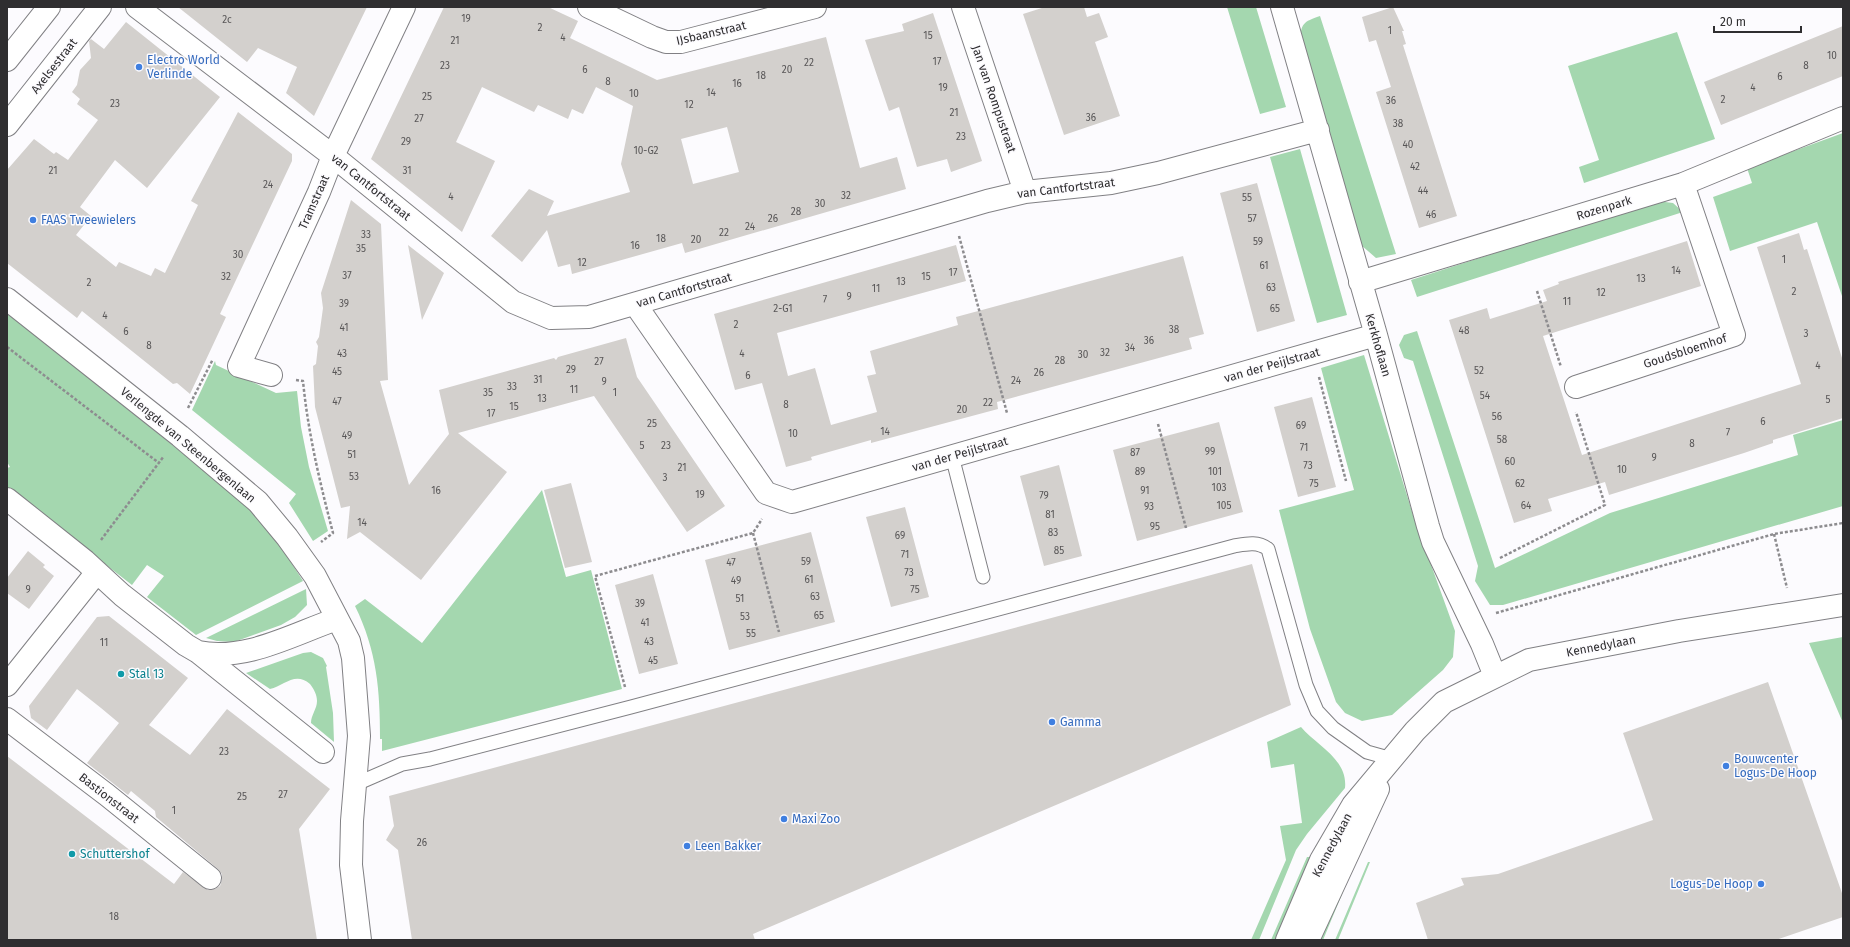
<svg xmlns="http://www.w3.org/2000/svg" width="1850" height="947" viewBox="0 0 1850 947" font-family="'Fira Sans',sans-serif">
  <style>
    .green { fill: #a4d7af }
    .building { fill: #d3d0cd; fill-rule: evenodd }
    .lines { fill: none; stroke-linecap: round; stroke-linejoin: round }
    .service-casing { stroke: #818084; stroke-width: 15 }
    .minor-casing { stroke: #818084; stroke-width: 24 }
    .tertiary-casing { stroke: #818084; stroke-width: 24 }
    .secondary-casing { stroke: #818084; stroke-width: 24 }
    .path { stroke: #8d8c8f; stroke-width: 2.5; stroke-dasharray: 3 2; stroke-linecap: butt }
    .service { stroke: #fff; stroke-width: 13 }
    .minor { stroke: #fff; stroke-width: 22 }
    .tertiary { stroke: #fff; stroke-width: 22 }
    .secondary { stroke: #fff; stroke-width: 22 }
    .shop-dot { fill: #3f7fe0; stroke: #fcfbfe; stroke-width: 1.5 }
    .culture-dot { fill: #0f9aa8; stroke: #fcfbfe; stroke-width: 1.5 }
    .labels { text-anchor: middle; stroke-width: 3; stroke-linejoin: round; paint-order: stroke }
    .number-label { font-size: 10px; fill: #585657 }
    .street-label { font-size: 12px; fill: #2f2e30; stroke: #fcfbfe }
    .shop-label { font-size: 12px; fill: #366cbe; stroke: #fcfbfe; text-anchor: start }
    .culture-label { font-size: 12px; fill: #0d838f; stroke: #fcfbfe; text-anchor: start }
  </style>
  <rect width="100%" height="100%" fill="#fcfbfe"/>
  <path class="green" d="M1227 7H1256L1286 107 1260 114Z
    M1320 16 1396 254 1376 258 1361 245 1300 42C1301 23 1303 22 1320 16Z
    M1677 32 1715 139 1584 183 1579 167 1599 160 1568 66Z
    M1843 133V299L1817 222 1730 251 1713 197 1752 183 1747 168Z
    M1300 149 1347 315 1317 323 1270 157Z
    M1657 201 1673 203 1683 212 1417 297 1411 280Z
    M7 313 230 491 258 517 280 545 303 581 196 635 147 597 164 576 147 565 132 585 7 488V468L10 467 7 462Z
    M1417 331 1495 568 1610 513 1798 455 1793 435 1843 420V506L1503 605H1490L1475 581 1478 566 1413 361 1404 358 1399 345 1404 335Z
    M1364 355 1413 515 1455 631 1453 657 1443 670 1392 715 1362 721 1345 713 1336 702 1310 629 1279 510 1354 490 1321 368Z
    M215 361 216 365 276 393 297 391 301 427 309 467 328 531 313 541 289 503 296 494 192 410Z
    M542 490 566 577 591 570 622 689 382 751V739H380C380 690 377 651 355 606L365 599 422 643Z
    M306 589 307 605 295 617 281 625 234 642 217 641 206 638Z
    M1843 637V723L1809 643Z
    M311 652 323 658 327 666 326 667 333 713 334 742 311 723C311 715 317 709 317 701 317 695 314 689 310 684 295 671 284 686 270 689L246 673 303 653Z
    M1301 727C1317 746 1348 759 1345 788L1307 834 1296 850 1259 940H1251L1286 860 1280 826 1302 823 1294 764 1271 768 1267 742Z
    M1307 857H1311L1278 940H1271Z
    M1368 862H1370L1338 940H1335Z
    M1350 875 1323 940H1316Z"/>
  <path class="building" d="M178 7H367L314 116 286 93 297 67 258 48 247 62Z
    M444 7H548L578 21 570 38 657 80 826 37 860 168 897 157 906 189 685 253 682 243 572 274 570 264 558 267 547 230 522 262 491 236 529 189 554 201 547 216 630 192 621 164 633 106 596 87 583 114 572 109 568 119 538 105 534 112 482 87 456 142 495 161 462 232 371 159ZM727 127 739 172 693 184 681 139Z
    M1045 7H1084L1087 17 1099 13 1108 37 1095 42 1120 116 1064 135 1023 14Z
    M1393 7 1404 31H1402L1406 44 1403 45 1457 216 1419 228 1376 92 1391 87 1376 40 1369 42 1362 17Z
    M933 13 982 161 951 172 947 159 917 167 899 107 889 111 865 40 904 31 902 24Z
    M126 22 220 97 147 188 115 160 80 207 91 216 76 235 116 267 119 262 151 276 155 268 165 273 198 205 191 201 238 112 292 154V161L220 314 226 317 190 394 177 383 173 384 82 311 77 318 7 263V170L34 139 54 154 56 152 68 160 98 120 77 104 80 99 72 92 77 85 80 70 91 58 89 41 91 39 104 49Z
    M1843 26V76L1721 125 1704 82Z
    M1257 183 1295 321 1257 332 1220 193Z
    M351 200 381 224 388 380 380 381 409 485 449 434 439 390 554 358 556 360 558 357 626 338 637 377 725 506 687 532 594 396 458 433 507 472 421 580 360 532 347 539 350 506 341 508 315 407 313 366 316 364 318 346 316 342 319 337 323 308 321 293Z
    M1799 233 1804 250 1807 249 1843 361V418L1773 440V443L1744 453 1609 495 1605 482 1548 499 1552 511 1514 523 1449 320 1487 308 1490 319 1547 301 1543 290 1559 284 1558 282 1687 241 1701 286 1543 336 1582 455 1801 384 1757 247Z
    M408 245 444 273 422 320Z
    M956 245 966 281 777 333 788 376 815 368 831 425 877 412 867 376 876 374 870 351 958 325 956 317 1183 256 1204 334 1189 338 1192 349 997 402 998 409 871 443V440L811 457 812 460 786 467 762 383 735 390 714 314Z
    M1312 397 1336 487 1298 497 1274 407Z
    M1219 422 1243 512 1137 541 1113 450Z
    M1059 465 1082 556 1044 566 1020 476Z
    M571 483 592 562 565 568 544 490Z
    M905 507 929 597 891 607 866 517Z
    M811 532 835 622 729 650 705 560Z
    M28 551 45 565 43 567 54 576 29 609 7 593V578Z
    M1252 564 1291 705 753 934 755 940H412L398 850 386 840 394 826 389 796Z
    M653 574 678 664 639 674 615 585Z
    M109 616 188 678 149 725 190 755 227 709 330 789 299 829 317 940H7V756L174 884 183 872 208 890 215 889 220 886 222 880V874L218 869 156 817 155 811 131 791 128 795 87 763 119 723 101 708 77 689 47 730 31 718 29 706 97 617Z
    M1768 682 1843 896V917L1776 940H1428L1416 903 1464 885 1461 878 1498 874 1653 820 1623 733Z"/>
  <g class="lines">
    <defs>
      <path id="service" d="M952 456 983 577
        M356 784 402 764 430 759 631 707 1234 546C1246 544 1257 541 1268 549L1306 685 1317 711 1333 728 1367 752 1392 759"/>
      <path id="minor" d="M137 7 333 156 513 302 551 318 589 317 987 201 1025 192 1111 183 1158 173 1318 130
        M589 7 652 37 666 42H681L815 7
        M963 7 1025 192
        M1282 7 1376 335 1428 526 1433 542 1482 644 1495 676
        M1360 282 1683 184 1843 118
        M7 299 180 436 258 502 287 537 315 576 349 641 353 658 359 736 352 821 351 865 360 940
        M635 304 766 493 792 502 1376 335
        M271 375 239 366 319 192 333 156 404 7
        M1576 387 1734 335 1683 184
        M7 499 85 561 122 595 186 645 198 652 323 752
        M198 652C245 662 293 634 337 619
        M7 685 97 572
        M7 719 107 795 210 878"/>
      <path id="tertiary" d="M7 60 49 7
        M7 125 100 7"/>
      <path id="secondary" d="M1287 940 1321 860 1353 805 1415 731 1444 702 1529 660 1679 631 1843 605
        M1308 940 1378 789"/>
    </defs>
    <use href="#service" class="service-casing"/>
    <use href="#minor" class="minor-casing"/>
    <use href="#tertiary" class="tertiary-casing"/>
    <use href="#secondary" class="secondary-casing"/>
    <path class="path" d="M959 236 1007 413
      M1537 291 1561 367
      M7 347 159 463
      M1319 377 1346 481
      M296 380 303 381C308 433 320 483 333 533L321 542
      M188 408 213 359
      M1158 424 1186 528
      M753 533 779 632
      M1774 534 1787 588
      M101 540 164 456
      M1500 558 1605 505 1576 412
      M1496 613 1774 534 1843 523
      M625 687 595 576 753 533 762 519"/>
    <use href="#service" class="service"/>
    <use href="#minor" class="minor"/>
    <use href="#tertiary" class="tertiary"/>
    <use href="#secondary" class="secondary"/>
  </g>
  <g class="shop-dot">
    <circle cx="139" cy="67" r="4"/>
    <circle cx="33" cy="220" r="4"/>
    <circle cx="1052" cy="722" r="4"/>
    <circle cx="1726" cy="766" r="4"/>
    <circle cx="784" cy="819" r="4"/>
    <circle cx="687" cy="846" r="4"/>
    <circle cx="1761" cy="884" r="4"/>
  </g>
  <g class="culture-dot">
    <circle cx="121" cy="674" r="4"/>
    <circle cx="72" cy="854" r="4"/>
  </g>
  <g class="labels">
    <g class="number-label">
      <text x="466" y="22">19</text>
      <text x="227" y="23">2c</text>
      <text x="540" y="31">2</text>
      <text x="1390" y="34">1</text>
      <text x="928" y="39">15</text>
      <text x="563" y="41">4</text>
      <text x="455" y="44">21</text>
      <text x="1832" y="59">10</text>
      <text x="937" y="65">17</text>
      <text x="809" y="66">22</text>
      <text x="445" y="69">23</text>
      <text x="1806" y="69">8</text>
      <text x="585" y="73">6</text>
      <text x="787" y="73">20</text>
      <text x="761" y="79">18</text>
      <text x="1780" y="80">6</text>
      <text x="608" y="85">8</text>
      <text x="737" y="87">16</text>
      <text x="943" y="91">19</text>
      <text x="1753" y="91">4</text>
      <text x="711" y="96">14</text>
      <text x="634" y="97">10</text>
      <text x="427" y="100">25</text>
      <text x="1723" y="103">2</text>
      <text x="1391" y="104">36</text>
      <text x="115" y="107">23</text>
      <text x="689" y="108">12</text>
      <text x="954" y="116">21</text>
      <text x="1091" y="121">36</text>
      <text x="419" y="122">27</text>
      <text x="1398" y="127">38</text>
      <text x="961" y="140">23</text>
      <text x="406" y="145">29</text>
      <text x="1408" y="148">40</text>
      <text x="646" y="154">10-G2</text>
      <text x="1415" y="170">42</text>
      <text x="53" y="174">21</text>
      <text x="407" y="174">31</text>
      <text x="268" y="188">24</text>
      <text x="1423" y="194">44</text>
      <text x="846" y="199">32</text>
      <text x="451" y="200">4</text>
      <text x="1247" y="201">55</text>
      <text x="820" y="207">30</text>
      <text x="796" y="215">28</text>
      <text x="1431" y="218">46</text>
      <text x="773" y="222">26</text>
      <text x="1252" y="222">57</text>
      <text x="750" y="230">24</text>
      <text x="724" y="236">22</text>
      <text x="366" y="238">33</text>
      <text x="661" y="242">18</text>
      <text x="696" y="243">20</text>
      <text x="1258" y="245">59</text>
      <text x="635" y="249">16</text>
      <text x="361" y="252">35</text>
      <text x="238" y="258">30</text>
      <text x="1784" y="263">1</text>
      <text x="582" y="266">12</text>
      <text x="1264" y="269">61</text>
      <text x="1676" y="274">14</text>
      <text x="953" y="276">17</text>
      <text x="347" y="279">37</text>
      <text x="226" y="280">32</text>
      <text x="926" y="280">15</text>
      <text x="1641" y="282">13</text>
      <text x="901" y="285">13</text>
      <text x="89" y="286">2</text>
      <text x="1271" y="291">63</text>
      <text x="876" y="292">11</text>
      <text x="1794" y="295">2</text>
      <text x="1601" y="296">12</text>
      <text x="849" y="300">9</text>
      <text x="825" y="303">7</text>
      <text x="1567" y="305">11</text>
      <text x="344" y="307">39</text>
      <text x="783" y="312">2-G1</text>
      <text x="1275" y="312">65</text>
      <text x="105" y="319">4</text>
      <text x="736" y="328">2</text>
      <text x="344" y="331">41</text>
      <text x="1174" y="333">38</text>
      <text x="1464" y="334">48</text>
      <text x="126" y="335">6</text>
      <text x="1806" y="337">3</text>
      <text x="1149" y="344">36</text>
      <text x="149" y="349">8</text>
      <text x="1130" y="351">34</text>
      <text x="1105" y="356">32</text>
      <text x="342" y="357">43</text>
      <text x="742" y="357">4</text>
      <text x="1083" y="358">30</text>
      <text x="1060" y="364">28</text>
      <text x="599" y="365">27</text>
      <text x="1818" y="369">4</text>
      <text x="571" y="373">29</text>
      <text x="1479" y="374">52</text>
      <text x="337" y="375">45</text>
      <text x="1039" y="376">26</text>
      <text x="748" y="379">6</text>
      <text x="538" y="383">31</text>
      <text x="1016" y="384">24</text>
      <text x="604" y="385">9</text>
      <text x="512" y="390">33</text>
      <text x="574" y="393">11</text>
      <text x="488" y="396">35</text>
      <text x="615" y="396">1</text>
      <text x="1485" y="399">54</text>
      <text x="542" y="402">13</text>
      <text x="1828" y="403">5</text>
      <text x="337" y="405">47</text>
      <text x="988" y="406">22</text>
      <text x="786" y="408">8</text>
      <text x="514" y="410">15</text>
      <text x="962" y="413">20</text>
      <text x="491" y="417">17</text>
      <text x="1497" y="420">56</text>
      <text x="1763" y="425">6</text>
      <text x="652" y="427">25</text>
      <text x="1301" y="429">69</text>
      <text x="885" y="435">14</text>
      <text x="1728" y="436">7</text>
      <text x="793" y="437">10</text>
      <text x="347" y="439">49</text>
      <text x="1502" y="443">58</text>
      <text x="1692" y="447">8</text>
      <text x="642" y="449">5</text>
      <text x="666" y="449">23</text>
      <text x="1304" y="451">71</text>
      <text x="1210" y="455">99</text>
      <text x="1135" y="456">87</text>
      <text x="352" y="458">51</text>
      <text x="1654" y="461">9</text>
      <text x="1510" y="465">60</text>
      <text x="1308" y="469">73</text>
      <text x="682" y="471">21</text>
      <text x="1622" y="473">10</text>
      <text x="1140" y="475">89</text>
      <text x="1215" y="475">101</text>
      <text x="354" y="480">53</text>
      <text x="665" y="481">3</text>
      <text x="1314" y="487">75</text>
      <text x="1520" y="487">62</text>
      <text x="1219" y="491">103</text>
      <text x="436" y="494">16</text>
      <text x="1145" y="494">91</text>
      <text x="700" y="498">19</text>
      <text x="1044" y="499">79</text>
      <text x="1224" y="509">105</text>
      <text x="1526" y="509">64</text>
      <text x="1149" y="510">93</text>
      <text x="1050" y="518">81</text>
      <text x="362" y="526">14</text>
      <text x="1155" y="530">95</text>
      <text x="1053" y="536">83</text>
      <text x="900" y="539">69</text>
      <text x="1059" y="554">85</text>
      <text x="905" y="558">71</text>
      <text x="806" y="565">59</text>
      <text x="731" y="566">47</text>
      <text x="909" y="576">73</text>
      <text x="809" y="583">61</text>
      <text x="736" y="584">49</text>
      <text x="28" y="593">9</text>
      <text x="915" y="593">75</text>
      <text x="815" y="600">63</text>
      <text x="740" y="602">51</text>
      <text x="640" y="607">39</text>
      <text x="819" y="619">65</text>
      <text x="745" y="620">53</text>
      <text x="645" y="626">41</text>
      <text x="751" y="637">55</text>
      <text x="649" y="645">43</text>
      <text x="104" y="646">11</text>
      <text x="653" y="664">45</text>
      <text x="224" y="755">23</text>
      <text x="283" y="798">27</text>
      <text x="242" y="800">25</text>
      <text x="174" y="814">1</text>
      <text x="422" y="846">26</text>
      <text x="114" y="920">18</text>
    </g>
    <g class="street-label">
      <text transform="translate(711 33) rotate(-13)" y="4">IJsbaanstraat</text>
      <text transform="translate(54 66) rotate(-52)" y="4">Axelsestraat</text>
      <text transform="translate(994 99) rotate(71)" y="4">Jan van Rompustraat</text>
      <text transform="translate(371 187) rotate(39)" y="4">van Cantfortstraat</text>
      <text transform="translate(1066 188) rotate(-7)" y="4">van Cantfortstraat</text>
      <text transform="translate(314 202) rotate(-66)" y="4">Tramstraat</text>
      <text transform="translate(1604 208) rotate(-17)" y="4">Rozenpark</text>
      <text transform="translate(684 290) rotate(-16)" y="4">van Cantfortstraat</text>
      <text transform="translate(1378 345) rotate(74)" y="4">Kerkhoflaan</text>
      <text transform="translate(1685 351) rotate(-18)" y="4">Goudsbloemhof</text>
      <text transform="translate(1272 365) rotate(-16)" y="4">van der Peijlstraat</text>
      <text transform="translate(188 445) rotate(40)" y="4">Verlengde van Steenbergenlaan</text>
      <text transform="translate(960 454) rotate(-16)" y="4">van der Peijlstraat</text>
      <text transform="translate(1601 646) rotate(-11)" y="4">Kennedylaan</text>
      <text transform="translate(109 798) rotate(38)" y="4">Bastionstraat</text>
      <text transform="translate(1332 845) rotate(-62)" y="4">Kennedylaan</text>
    </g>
    <g class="shop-label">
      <text x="147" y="64">Electro World<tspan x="147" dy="14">Verlinde</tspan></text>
      <text x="41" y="224">FAAS Tweewielers</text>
      <text x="1060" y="726">Gamma</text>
      <text x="1734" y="763">Bouwcenter<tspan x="1734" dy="14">Logus-De Hoop</tspan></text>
      <text x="792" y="823">Maxi Zoo</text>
      <text x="695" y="850">Leen Bakker</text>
      <text x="1753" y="888" text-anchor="end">Logus-De Hoop</text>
    </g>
    <g class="culture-label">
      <text x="129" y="678">Stal 13</text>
      <text x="80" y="858">Schuttershof</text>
    </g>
  </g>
  <rect width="1850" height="947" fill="none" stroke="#2f2e30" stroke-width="16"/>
  <path d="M1714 26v6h87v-6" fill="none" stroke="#2f2e30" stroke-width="2"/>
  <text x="1720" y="26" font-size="12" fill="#2f2e30" stroke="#fcfbfe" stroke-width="3" paint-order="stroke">20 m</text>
</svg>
